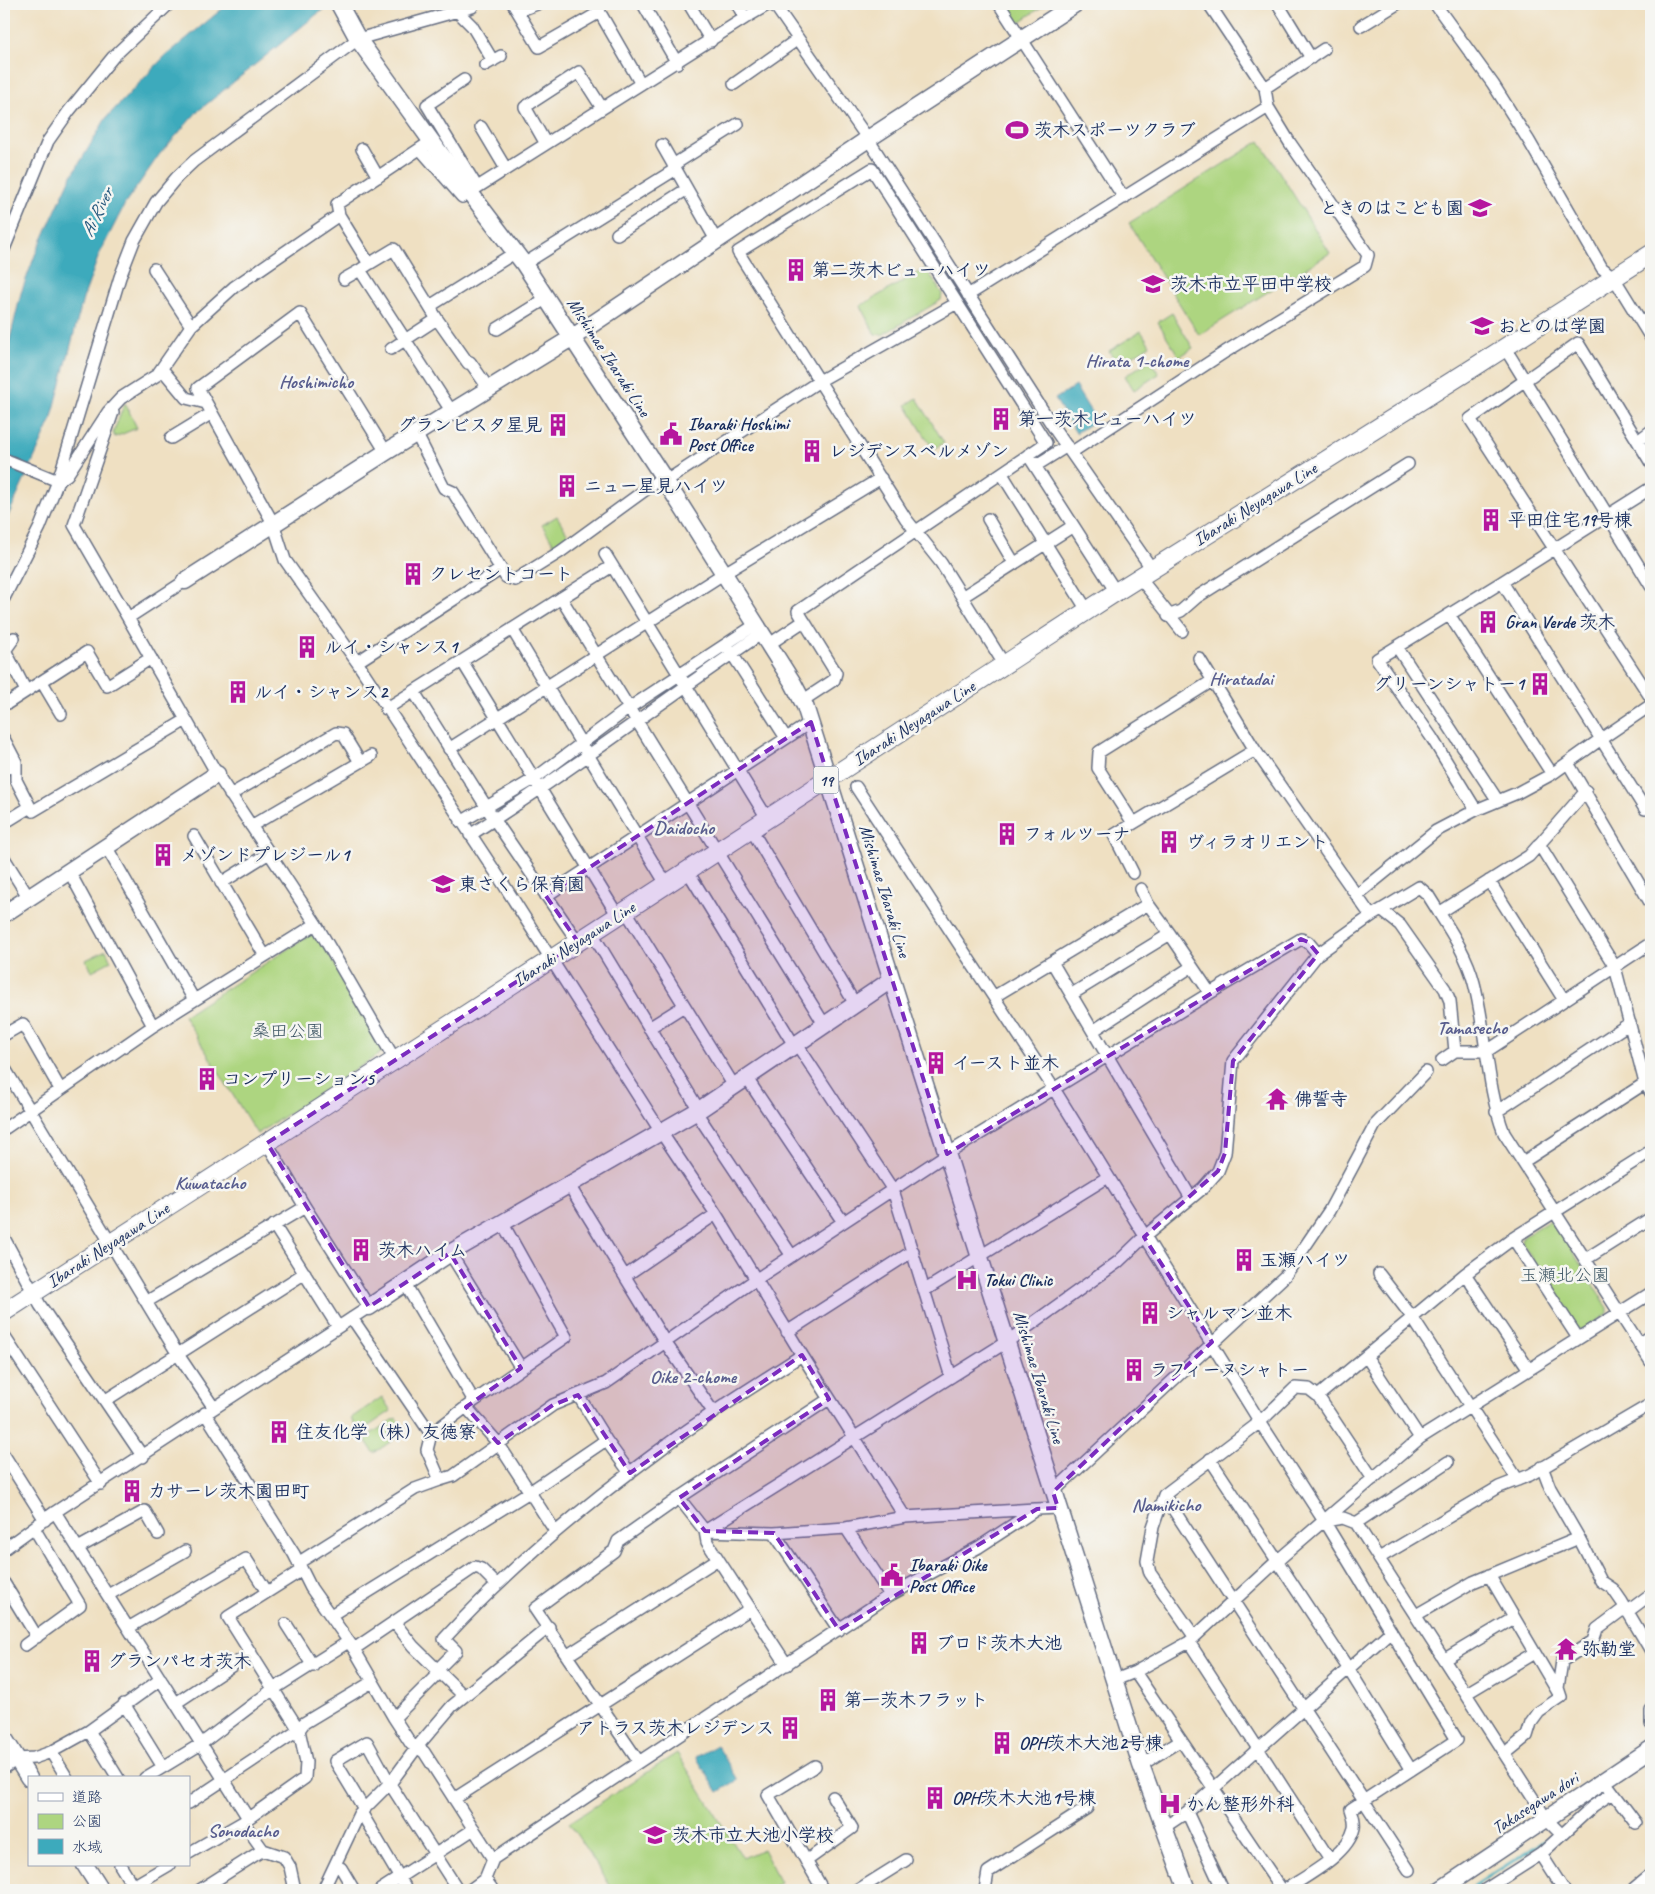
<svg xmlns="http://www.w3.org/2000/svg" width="1655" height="1894" viewBox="0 0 1655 1894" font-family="Caveat,'Klee One',sans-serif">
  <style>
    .green { fill: #add580; stroke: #64826f }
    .water { fill: #3daabc; stroke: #2c6c8d }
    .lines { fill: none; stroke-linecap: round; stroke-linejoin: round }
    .stream { stroke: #3daabc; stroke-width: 3 }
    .street-casing { stroke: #656d81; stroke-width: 14 }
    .secondary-casing { stroke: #656d81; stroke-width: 19 }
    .primary-casing { stroke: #656d81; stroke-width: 20 }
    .street { stroke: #fff; stroke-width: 11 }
    .secondary { stroke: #fff; stroke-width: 16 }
    .primary { stroke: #fff; stroke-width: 18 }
    .marked { fill: #7b2cbf; fill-opacity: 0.2; stroke: #7b2cbf; stroke-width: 4; stroke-dasharray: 10 6; stroke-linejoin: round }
    .labels { text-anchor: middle; stroke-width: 5; stroke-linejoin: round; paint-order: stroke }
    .shield { fill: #f6f6f2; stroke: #5d6b8a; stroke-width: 1 }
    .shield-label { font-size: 16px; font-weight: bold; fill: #1b2f5e }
    .poi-label { font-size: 18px; font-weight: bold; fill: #1b2f5e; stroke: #f6f6f2; text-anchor: start }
    .street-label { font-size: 18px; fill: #1b2f5e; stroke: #f6f6f2 }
    .park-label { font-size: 18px; fill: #405866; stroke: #f6f6f2 }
    .water-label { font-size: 19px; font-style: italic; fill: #275a7f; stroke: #f6f6f2 }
    .neighbourhood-label { font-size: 19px; font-weight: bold; fill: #5a5f8f; stroke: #f6f6f2 }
  </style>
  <rect width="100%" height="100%" fill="#f6f6f2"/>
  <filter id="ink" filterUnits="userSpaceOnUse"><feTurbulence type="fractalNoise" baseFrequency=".02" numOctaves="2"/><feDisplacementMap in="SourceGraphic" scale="10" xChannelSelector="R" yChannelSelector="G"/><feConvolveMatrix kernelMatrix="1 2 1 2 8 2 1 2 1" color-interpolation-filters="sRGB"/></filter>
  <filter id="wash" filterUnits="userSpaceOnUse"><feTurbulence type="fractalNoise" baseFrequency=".0096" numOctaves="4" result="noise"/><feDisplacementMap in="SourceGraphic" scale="20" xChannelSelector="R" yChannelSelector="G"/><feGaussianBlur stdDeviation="1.12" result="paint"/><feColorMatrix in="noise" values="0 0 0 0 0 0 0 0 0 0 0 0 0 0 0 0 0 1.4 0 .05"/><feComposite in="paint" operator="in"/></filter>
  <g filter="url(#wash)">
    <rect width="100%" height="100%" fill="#efe0c2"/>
    <path class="green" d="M1003 4H1046L1017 24Z
      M1260 141 1330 253 1199 335 1129 223Z
      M926 268 942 294 941 300 882 335 875 334 860 306Z
      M1172 313 1193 348 1179 357 1158 322Z
      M1141 331 1150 345 1118 365 1109 351Z
      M1150 360 1159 374 1134 390 1125 376Z
      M917 398 944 443 933 449 906 405Z
      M125 403 137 428 115 437 113 433Z
      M557 516 570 538 557 549 542 525Z
      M311 934H316L387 1049 257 1134 184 1016Z
      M106 950 111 961 92 971 86 960Z
      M1549 1221 1554 1222 1608 1308V1313L1581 1331 1576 1328 1522 1243 1523 1237Z
      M382 1397 391 1411 360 1432 351 1418Z
      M396 1418 405 1432 374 1453 364 1438Z
      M677 1753 743 1858 763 1849 780 1882 768 1890H721L718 1887 713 1890H613L569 1823Z"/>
    <path class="water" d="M228 4H335L321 11 197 112 159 155 125 204 99 255 83 299 51 421 4 525V364L21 293 35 255 70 179 106 118 164 57Z
      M1075 386 1096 420 1076 433 1055 399Z
      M717 1745 738 1780 718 1792 696 1757Z"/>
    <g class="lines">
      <path class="stream" d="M1468 1890 1544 1841"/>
    </g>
  </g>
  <g filter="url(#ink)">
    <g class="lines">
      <defs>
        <path id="street" d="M513 4 539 47 600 12
          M595 4 641 84
          M643 4 677 63
          M689 4 711 41
          M737 4 745 18
          M774 4 868 139 1056 431 1152 569
          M999 4 1124 198
          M1209 4 1265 88 1268 107
          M1278 4 1311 58
          M1435 4 1493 84 1529 141 1602 268 1614 278 1651 338
          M457 11 472 26 493 61
          M518 11 537 4
          M1361 26 1397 4
          M485 65 501 56
          M464 80 427 105 477 187
          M734 84 798 39
          M1265 88 1324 49
          M481 127 506 169
          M546 144 525 107 579 72 602 108
          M662 145 716 240
          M362 149 378 177
          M420 149 462 197 745 18 769 4H774
          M673 165 738 124
          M339 215 369 264 360 270 452 412
          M617 234 687 189
          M4 249 48 141 69 111 113 57 169 4
          M369 264 394 249 437 319 468 363 470 362 489 389
          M524 264 676 169
          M154 269 191 326
          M344 279 360 270
          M968 295 1268 107 1290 143 1368 255 1365 266 1225 352 1072 452
          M430 306 516 252
          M497 329 547 298
          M1505 348 1651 586
          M391 349 437 319
          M162 369 186 398 206 403
          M113 412 74 525 128 618
          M416 433 444 488 453 492 506 577 515 580 560 552 663 477
          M1643 437 1651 431
          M171 438 212 413
          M386 452 300 313 198 388 273 523 285 560 357 662 504 885 661 1132 716 1214 802 1355 905 1517
          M1028 455 1116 592
          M4 459 58 481
          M1651 463 1578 343 1470 419 1651 698
          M1035 466 1067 446
          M1002 474 1087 610
          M58 481 67 475 108 412 121 398 157 375 191 326 234 287 339 215 337 204 427 144
          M666 481 821 380 957 303
          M988 519 1014 563
          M605 554 767 818
          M1139 577 1182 631
          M185 581 128 618 217 774 316 924 395 1060
          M1502 582 1651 488
          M962 597 1073 526
          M4 598 40 527 58 481 120 277 134 241 156 202 177 177 194 161 358 39 472 7
          M561 598 824 1024
          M1168 616 1181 611 1197 597 1408 464
          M1450 616 1552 774
          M804 621 798 611 1046 443 872 169 738 252 906 519 941 563 1004 664
          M512 629 666 884
          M768 645 804 621 836 673 834 680 802 701
          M1397 647 1498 801
          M729 649 786 738
          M5 650 26 691
          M4 652 14 638
          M1199 658 1255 750 1371 916
          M462 661 618 916
          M357 662 501 569
          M42 682 61 714
          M414 692 494 819 578 942
          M8 703 87 652 107 686 151 658
          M1651 705 1601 739 1645 809 1651 805
          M386 709 612 566
          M4 739 16 762V780L30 807
          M449 749 723 574 881 478
          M1568 763 1651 904
          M4 770 16 762
          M856 787 1054 1089 1260 1422 1324 1521 1457 1740 1351 1809C1353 1815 1355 1823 1354 1828 1348 1855 1306 1876 1285 1890
          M230 795 336 733 343 734 360 762
          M461 822 534 779 629 708 755 625
          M4 823 30 807 33 811 186 720
          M1133 823 1098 768 1099 752 1212 681
          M251 826 371 756
          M751 829 855 1004
          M470 835C570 772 663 700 761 634
          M194 836 265 956
          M1539 844 1615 967 1645 1083 1651 1093
          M107 848 194 1000
          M4 858 29 898
          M687 870 794 1045
          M70 873 153 1026
          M1133 873 1114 835 1255 750
          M1489 881 1564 1000
          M221 883 269 853
          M1357 895 1436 831 1476 810 1517 793 1552 774 1601 739 1502 582 1377 659 1432 738 1476 810
          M546 896 811 722
          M1381 910 1400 925 1445 989 1450 1001 1455 1051
          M626 911 734 1086
          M1439 913 1529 856 1586 791
          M592 933 699 1110
          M1170 934 1210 993 1301 939 1308 942 1318 954
          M1052 962 1191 1198
          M1072 994 1170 934 1148 904 1141 889
          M995 996 1148 904
          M649 1028 684 1006
          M1093 1031 1191 967
          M4 1035 23 1024 60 1089
          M796 1043 893 1190 951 1377
          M1442 1060 1455 1051H1487L1651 943
          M4 1067 177 1353 214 1408
          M746 1077 843 1222
          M696 1112 792 1256
          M1496 1112 1630 1023
          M4 1129 153 1026 316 924
          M1523 1162 1650 1080
          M569 1185 665 1342 714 1413
          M274 1225 338 1327
          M4 1238 40 1305 143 1457
          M1513 1238 1578 1338
          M450 1253 521 1368
          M1586 1259 1651 1218
          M1379 1274 1412 1317 1518 1480
          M1465 1274 1528 1368
          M625 1276 716 1214
          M404 1282 474 1401
          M925 1290 1108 1177
          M146 1302 305 1207
          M352 1318 431 1434 427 1450 440 1480 453 1476 553 1405 606 1383 755 1280 947 1154 1210 993
          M787 1332 913 1251
          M4 1336 101 1484
          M1639 1344 1651 1336
          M1366 1356 1420 1438
          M578 1395 606 1440 630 1473
          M1318 1396 1373 1479
          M106 1400 305 1273
          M466 1407 498 1443 555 1531
          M205 1413 294 1554 311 1588 354 1649 394 1718 411 1744 424 1752 493 1859
          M431 1434 474 1401 566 1337 503 1224
          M4 1455 45 1520
          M1210 1459 1348 1668 1411 1770
          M1542 1467 1550 1488 1579 1538
          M1053 1492 1285 1276 1329 1211 1375 1125 1426 1072
          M1164 1495 1409 1870
          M55 1512 248 1818
          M1324 1521 1343 1518 1356 1523 1547 1820 1562 1835
          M1356 1523 1448 1462
          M846 1528 890 1595
          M705 1531 1008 1341 1118 1262 1144 1237 1203 1188 1218 1171 1225 1153 1233 1061 1318 954 1371 916 1419 887 1428 895C1445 923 1466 951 1474 983 1487 1032 1486 1086 1504 1133L1651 1362
          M705 1531 774 1533 846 1528 905 1517 1035 1509
          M774 1533 839 1630
          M78 1548 145 1511 158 1534
          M4 1549 55 1512 369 1307 305 1207 267 1143
          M1379 1558 1499 1487 1530 1475 1651 1404
          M298 1563 415 1489 440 1480
          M1489 1575 1559 1694
          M4 1583 37 1637
          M108 1595 185 1551
          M1627 1612 1651 1594
          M331 1615 531 1491 606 1440
          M1416 1615 1473 1582 1579 1538 1601 1581 1613 1589 1622 1602 1651 1651
          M395 1623 413 1646 464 1696
          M286 1624 313 1666
          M128 1628 246 1559 267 1592
          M1194 1636 1150 1573 1147 1561 1153 1527 1164 1495 1260 1422 1295 1388 1309 1389 1318 1396 1465 1274 1515 1237 1651 1151
          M1189 1642 1330 1860
          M25 1645 80 1605 34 1528
          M354 1649 475 1567 481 1569 496 1584
          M568 1655 718 1559
          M1445 1659 1514 1618
          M787 1665 707 1542 705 1531 679 1498 829 1399
          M438 1669 456 1651 444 1639C508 1569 581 1508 657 1452 703 1417 753 1387 802 1355
          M1135 1672 1282 1890
          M1115 1680 1135 1672 1189 1642 1277 1561 1420 1438 1651 1293
          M1467 1693 1534 1653
          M176 1703 251 1653
          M124 1704 163 1767
          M1651 1710V1724
          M394 1718 440 1672
          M89 1731 118 1778
          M51 1752 67 1778
          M1505 1754 1527 1736 1531 1723 1539 1712 1561 1697 1558 1688 1562 1661 1593 1641 1597 1629 1625 1608
          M639 1762 535 1609 614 1551 618 1541 679 1498
          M1141 1765 1181 1740
          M815 1766 768 1795 823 1890
          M4 1768 17 1759 34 1758 51 1752 89 1731 161 1679
          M145 1778 201 1744 272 1690 348 1642
          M1609 1787 1636 1823
          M454 1799 750 1609
          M189 1803 299 1730 228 1617 302 1570
          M364 1809 335 1761 367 1742 390 1784 458 1890
          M361 1812 407 1890
          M1187 1812 1223 1890
          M243 1822 263 1850 284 1857 290 1867 295 1890
          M1163 1828 1187 1812 1391 1631
          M189 1853 243 1822 305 1778 306 1762 299 1730 304 1723 372 1682
          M1541 1854 1564 1890
          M806 1861 852 1828 833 1797
          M120 1865 133 1886 169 1865
          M341 1868 354 1890
          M200 1890 263 1850
          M323 1890 359 1814 392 1781 417 1747 452 1706 549 1627
          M380 1890 474 1829
          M470 1890 485 1879
          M493 1890 485 1879 493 1859 890 1595 979 1547 1037 1509 1058 1508
          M858 1890 906 1860
          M985 1890 988 1872 1087 1808
          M1485 1890 1541 1854 1593 1806 1613 1793
          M1633 1890 1651 1875"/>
        <path id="secondary" d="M339 4 358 39 437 149 524 264 663 477 793 683 805 706 1141 1765 1187 1890
          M185 581 386 452 573 337 868 139 1075 4
          M4 914 217 774
          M369 1307 450 1253 699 1110 891 980
          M4 1738 29 1778
          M85 1865 101 1890
          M1440 1890 1651 1749"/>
        <path id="primary" d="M4 1312 550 960 1116 592 1476 366 1651 254"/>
      </defs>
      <use href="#street" class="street-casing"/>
      <use href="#secondary" class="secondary-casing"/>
      <use href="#primary" class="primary-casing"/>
      <use href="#street" class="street"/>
      <use href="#secondary" class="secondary"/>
      <use href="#primary" class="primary"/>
    </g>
  </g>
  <path class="marked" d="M811 722 947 1154 1301 939 1308 942 1318 954 1233 1061 1225 1153 1218 1171 1144 1237 1212 1342 1053 1492 1058 1508 1037 1509 839 1630 774 1533 705 1531 679 1498 829 1399 802 1355 630 1473 578 1395 553 1405 498 1443 466 1407 521 1368 450 1253 369 1307 267 1143 578 942 546 896Z"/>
  <defs>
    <symbol id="stadium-bare" viewBox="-9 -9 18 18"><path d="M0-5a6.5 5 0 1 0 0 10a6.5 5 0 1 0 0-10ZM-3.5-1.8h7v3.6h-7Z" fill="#b5179e" stroke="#f6f6f2" stroke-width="2.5" paint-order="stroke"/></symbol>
    <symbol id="school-bare" viewBox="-9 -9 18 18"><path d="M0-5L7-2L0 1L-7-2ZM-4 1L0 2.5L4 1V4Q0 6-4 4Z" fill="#b5179e" stroke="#f6f6f2" stroke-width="2.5" paint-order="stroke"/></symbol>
    <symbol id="building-bare" viewBox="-9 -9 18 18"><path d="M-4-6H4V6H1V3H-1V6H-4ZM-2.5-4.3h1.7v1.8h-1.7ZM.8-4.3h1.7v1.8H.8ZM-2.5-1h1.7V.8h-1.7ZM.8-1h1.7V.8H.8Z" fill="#b5179e" stroke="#f6f6f2" stroke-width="2.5" paint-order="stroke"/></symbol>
    <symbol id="civic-bare" viewBox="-9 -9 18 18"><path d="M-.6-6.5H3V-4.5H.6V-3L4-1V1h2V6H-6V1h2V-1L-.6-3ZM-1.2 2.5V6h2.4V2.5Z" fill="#b5179e" stroke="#f6f6f2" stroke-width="2.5" paint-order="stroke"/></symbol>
    <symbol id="temple-bare" viewBox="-9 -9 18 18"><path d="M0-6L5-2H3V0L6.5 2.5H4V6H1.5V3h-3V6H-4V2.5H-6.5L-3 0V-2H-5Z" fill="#b5179e" stroke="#f6f6f2" stroke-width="2.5" paint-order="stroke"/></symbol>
    <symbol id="hospital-bare" viewBox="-9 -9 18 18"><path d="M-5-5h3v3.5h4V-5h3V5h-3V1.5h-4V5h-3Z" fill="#b5179e" stroke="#f6f6f2" stroke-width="2.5" paint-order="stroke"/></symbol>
  </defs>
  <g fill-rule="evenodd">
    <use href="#stadium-bare" x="1001" y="114" width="32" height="32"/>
    <use href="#school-bare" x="1464" y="192" width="32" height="32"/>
    <use href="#building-bare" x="780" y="254" width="32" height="32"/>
    <use href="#school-bare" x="1137" y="268" width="32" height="32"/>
    <use href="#school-bare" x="1466" y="310" width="32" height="32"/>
    <use href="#building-bare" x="985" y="403" width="32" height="32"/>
    <use href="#building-bare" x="542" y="409" width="32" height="32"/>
    <use href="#civic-bare" x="655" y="418" width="32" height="32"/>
    <use href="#building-bare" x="796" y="435" width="32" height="32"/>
    <use href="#building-bare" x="551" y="470" width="32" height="32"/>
    <use href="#building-bare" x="1475" y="504" width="32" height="32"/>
    <use href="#building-bare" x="397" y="558" width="32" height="32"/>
    <use href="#building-bare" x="1472" y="606" width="32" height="32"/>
    <use href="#building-bare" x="291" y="631" width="32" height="32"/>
    <use href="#building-bare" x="1524" y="668" width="32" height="32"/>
    <use href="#building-bare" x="222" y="676" width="32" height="32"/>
    <use href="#building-bare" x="991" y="818" width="32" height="32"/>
    <use href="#building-bare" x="1153" y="826" width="32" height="32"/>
    <use href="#building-bare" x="147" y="839" width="32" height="32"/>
    <use href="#school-bare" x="427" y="868" width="32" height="32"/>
    <use href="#building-bare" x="920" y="1047" width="32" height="32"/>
    <use href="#building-bare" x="191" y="1063" width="32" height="32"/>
    <use href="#temple-bare" x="1261" y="1083" width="32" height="32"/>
    <use href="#building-bare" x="345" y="1234" width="32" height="32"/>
    <use href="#building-bare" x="1228" y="1244" width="32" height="32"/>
    <use href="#hospital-bare" x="951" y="1264" width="32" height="32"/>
    <use href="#building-bare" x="1134" y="1297" width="32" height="32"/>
    <use href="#building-bare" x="1118" y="1354" width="32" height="32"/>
    <use href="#building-bare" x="263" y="1416" width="32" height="32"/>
    <use href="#building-bare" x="116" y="1475" width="32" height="32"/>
    <use href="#civic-bare" x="876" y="1559" width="32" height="32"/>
    <use href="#building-bare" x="903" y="1627" width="32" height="32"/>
    <use href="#temple-bare" x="1550" y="1633" width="32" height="32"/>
    <use href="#building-bare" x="76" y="1645" width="32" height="32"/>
    <use href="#building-bare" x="812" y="1684" width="32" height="32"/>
    <use href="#building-bare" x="774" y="1712" width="32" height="32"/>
    <use href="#building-bare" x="986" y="1727" width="32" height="32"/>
    <use href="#building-bare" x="919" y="1782" width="32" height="32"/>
    <use href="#hospital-bare" x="1154" y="1788" width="32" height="32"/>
    <use href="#school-bare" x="639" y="1819" width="32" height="32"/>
  </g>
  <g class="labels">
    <rect class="shield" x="813.5" y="766.5" width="25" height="27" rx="4"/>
    <g class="shield-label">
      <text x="826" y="786">19</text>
    </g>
    <g class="poi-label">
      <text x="1034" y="136">茨木スポーツクラブ</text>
      <text x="1464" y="214" text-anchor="end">ときのはこども園</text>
      <text x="812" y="276">第二茨木ビューハイツ</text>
      <text x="1170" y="290">茨木市立平田中学校</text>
      <text x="1498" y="332">おとのは学園</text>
      <text x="1018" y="425">第一茨木ビューハイツ</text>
      <text x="688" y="430">Ibaraki Hoshimi<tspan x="688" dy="21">Post Office</tspan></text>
      <text x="542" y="431" text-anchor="end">グランビスタ星見</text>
      <text x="829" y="457">レジデンスベルメゾン</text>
      <text x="584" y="492">ニュー星見ハイツ</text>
      <text x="1508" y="526">平田住宅19号棟</text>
      <text x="429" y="580">クレセントコート</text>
      <text x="1505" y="628">Gran Verde 茨木</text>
      <text x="324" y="653">ルイ・シャンス1</text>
      <text x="1524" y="690" text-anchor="end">グリーンシャトー1</text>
      <text x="254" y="698">ルイ・シャンス2</text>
      <text x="1024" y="840">フォルツーナ</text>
      <text x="1186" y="848">ヴィラオリエント</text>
      <text x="180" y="861">メゾンドプレジール1</text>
      <text x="459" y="890">東さくら保育園</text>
      <text x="952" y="1069">イースト並木</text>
      <text x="223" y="1085">コンプリーション5</text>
      <text x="1294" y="1105">佛誓寺</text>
      <text x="378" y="1256">茨木ハイム</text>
      <text x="1260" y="1266">玉瀬ハイツ</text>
      <text x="984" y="1286">Tokui Clinic</text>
      <text x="1166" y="1319">シャルマン並木</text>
      <text x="1150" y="1376">ラフィーヌシャトー</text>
      <text x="296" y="1438">住友化学（株）友徳寮</text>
      <text x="148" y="1497">カサーレ茨木園田町</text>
      <text x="909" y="1571">Ibaraki Oike<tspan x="909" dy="21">Post Office</tspan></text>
      <text x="936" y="1649">ブロド茨木大池</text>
      <text x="1582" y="1655">弥勒堂</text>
      <text x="108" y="1667">グランパセオ茨木</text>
      <text x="844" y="1706">第一茨木フラット</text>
      <text x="774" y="1734" text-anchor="end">アトラス茨木レジデンス</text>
      <text x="1019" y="1749">OPH茨木大池2号棟</text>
      <text x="952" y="1804">OPH茨木大池1号棟</text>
      <text x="1186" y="1810">かん整形外科</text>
      <text x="672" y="1841">茨木市立大池小学校</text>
    </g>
    <g class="street-label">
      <text transform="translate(609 357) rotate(57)" y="6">Mishimae Ibaraki Line</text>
      <text transform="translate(1255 504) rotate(-32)" y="6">Ibaraki Neyagawa Line</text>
      <text transform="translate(914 723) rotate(-33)" y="6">Ibaraki Neyagawa Line</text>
      <text transform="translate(885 891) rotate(73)" y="6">Mishimae Ibaraki Line</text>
      <text transform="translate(574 944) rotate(-33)" y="6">Ibaraki Neyagawa Line</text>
      <text transform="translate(108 1245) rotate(-33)" y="6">Ibaraki Neyagawa Line</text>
      <text transform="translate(1039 1377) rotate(73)" y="6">Mishimae Ibaraki Line</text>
      <text transform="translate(1535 1803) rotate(-33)" y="6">Takasegawa dori</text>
    </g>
    <g class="park-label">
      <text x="288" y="1037">桑田公園</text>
      <text x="1565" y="1281">玉瀬北公園</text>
    </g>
    <g class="water-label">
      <text transform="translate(96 212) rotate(-64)" y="7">Ai River</text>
    </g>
    <g class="neighbourhood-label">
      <text x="1137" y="367">Hirata 1-chome</text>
      <text x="316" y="388">Hoshimicho</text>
      <text x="1241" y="685">Hiratadai</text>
      <text x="684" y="834">Daidocho</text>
      <text x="1472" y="1034">Tamasecho</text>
      <text x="210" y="1189">Kuwatacho</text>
      <text x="693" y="1383">Oike 2-chome</text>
      <text x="1166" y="1511">Namikicho</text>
      <text x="243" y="1837">Sonodacho</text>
    </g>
  </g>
  <rect width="1655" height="1894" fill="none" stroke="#f6f6f2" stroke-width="20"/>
  <rect x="28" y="1776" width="162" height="90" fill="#f6f6f2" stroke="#9ea6b7"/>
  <rect x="38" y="1793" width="25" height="8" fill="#ffffff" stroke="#9ea6b7"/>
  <text x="72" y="1802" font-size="15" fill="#1b2f5e">道路</text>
  <rect x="38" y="1814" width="25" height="15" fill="#add580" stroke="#9ea6b7"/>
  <text x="72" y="1826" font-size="15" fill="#1b2f5e">公園</text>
  <rect x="38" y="1839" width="25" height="15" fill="#3daabc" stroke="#9ea6b7"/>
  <text x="72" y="1852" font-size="15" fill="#1b2f5e">水域</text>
</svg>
